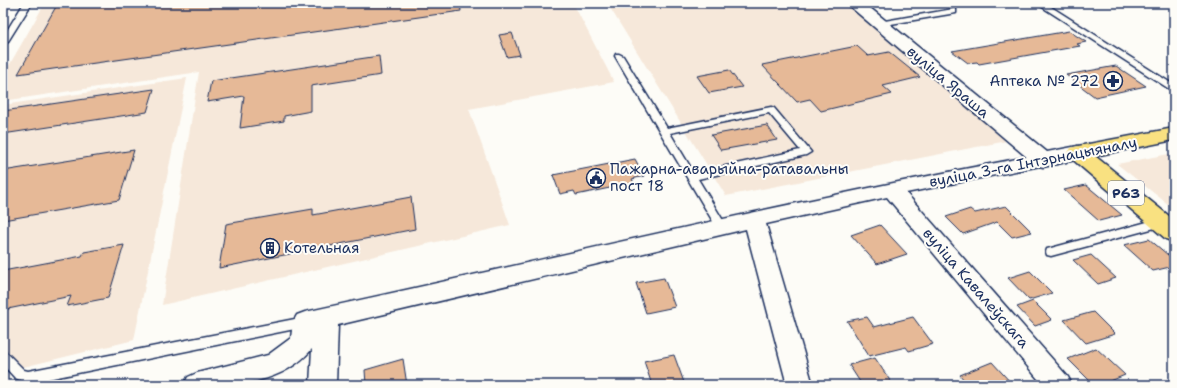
<svg xmlns="http://www.w3.org/2000/svg" width="1177" height="388" viewBox="0 0 1177 388" font-family="'Shantell Sans',sans-serif">
  <style>
    .built { fill: #f6e8da }
    .building { fill: #e6b997; stroke: #1b2f5e }
    .lines { fill: none; stroke-linecap: round; stroke-linejoin: round }
    .lane-casing { stroke: #1b2f5e; stroke-width: 3 }
    .street-casing { stroke: #1b2f5e; stroke-width: 3 }
    .secondary-casing { stroke: #1b2f5e; stroke-width: 3 }
    .primary-casing { stroke: #1b2f5e; stroke-width: 3 }
    .lane { fill: #fdfcf7; fill-rule: evenodd }
    .street { fill: #fdfcf7; fill-rule: evenodd }
    .secondary { fill: #fdfcf7; fill-rule: evenodd }
    .primary { fill: #f9e181; fill-rule: evenodd }
    .labels { text-anchor: middle; stroke-width: 4; stroke-linejoin: round; paint-order: stroke }
    .shield { fill: #fdfcf7; stroke: #5f6c8c; stroke-width: 1 }
    .shield-label { font-size: 14px; font-weight: bold; fill: #1b2f5e }
    .poi-label { font-size: 15px; fill: #1b2f5e; stroke: #fdfcf7; text-anchor: start }
    .street-label { font-size: 15px; fill: #1b2f5e; stroke: #fdfcf7 }
  </style>
  <rect width="100%" height="100%" fill="#fdfcf7"/>
  <filter id="ink" filterUnits="userSpaceOnUse"><feTurbulence type="fractalNoise" baseFrequency=".025" numOctaves="2"/><feDisplacementMap in="SourceGraphic" scale="8" xChannelSelector="R" yChannelSelector="G"/><feConvolveMatrix kernelMatrix="1 2 1 2 8 2 1 2 1" color-interpolation-filters="sRGB"/></filter>
  <g filter="url(#ink)">
    <path class="built" d="M45 3H573L614 82 469 109 510 225 162 305 199 72 3 101V76Z
      M607 3H845L1007 141 726 196Z
      M187 78 134 340 3 372V105Z
      M1174 153V209L1117 164Z"/>
    <path class="building" d="M58 3H460L461 11 18 74Z
      M1069 31 1086 42 1077 44 1080 46 979 64 977 62 968 63 952 51Z
      M512 33 520 55 507 57 499 35Z
      M857 46 868 56 889 52 920 77 883 86 892 94 821 111 810 99 797 102 762 65Z
      M379 56 381 75 311 86V111L284 116V121L240 128 244 96 207 102 211 81Z
      M1116 66 1146 86 1095 97 1066 75Z
      M729 70 742 87 709 93 697 76Z
      M154 89 147 112 3 134V111Z
      M767 125 777 140 721 150 711 135Z
      M134 150 119 200 3 220V171Z
      M635 159 644 176 632 179 634 183 576 195 574 191 560 194 553 175Z
      M1086 185 1122 215 1099 221 1064 190Z
      M411 197 415 229 219 268 226 224 313 209V215Z
      M1006 206 1032 232 1012 237 997 222 963 234 946 217 970 209 975 213Z
      M880 225 907 254 877 264 851 235Z
      M1149 239 1174 260V266L1153 271 1124 245Z
      M124 245 108 298 67 306 71 296 3 310V271L82 256 84 252Z
      M1091 255 1116 278 1098 284 1073 260Z
      M1030 271 1052 293 1029 300 1008 278Z
      M664 278 675 307 646 313 636 283Z
      M1033 301 1052 320 1035 326 1017 307Z
      M1093 312 1115 334 1086 343 1064 320Z
      M867 317 874 327 913 317 933 344 909 351 906 347 869 356 847 321Z
      M1096 348 1125 375 1101 385H1094L1068 359Z
      M674 355 685 385H652L644 361Z
      M875 358 893 385H862L849 365Z
      M403 359 407 385H366L365 370Z
      M992 362 1013 385H968L960 375Z"/>
    <g class="lines">
      <defs>
        <path id="lane" d="M24 3H32L7 43 3 45V37Z
          M1036 3H1045L1174 85V92Z
          M953 9H956V13L879 26 875 24 879 22Z
          M616 54H619L623 56 667 128 771 107 774 108 811 152 806 155 698 179 727 227 726 230H718L615 56ZM769 113 800 150 694 173 670 133Z
          M1162 218 1166 219 1167 222 1166 225 1051 256 1047 255 1046 252 1047 249 1051 248Z
          M305 317 309 318 311 322 309 326 305 327 28 383 15 378 3 365V351L7 353 24 370 28 371Z"/>
        <path id="street" d="M1043 154 1050 156 1052 160 1050 164 906 193 1068 377 1072 385H1043L887 197 766 224 813 385H787L746 229 338 325 336 385H310L312 349C278 388 231 385 184 385L188 377 197 373 268 355 291 338 293 322 297 315 305 312C551 259 795 199 1043 154Z"/>
        <path id="secondary" d="M846 3H864L1047 152 1078 146 1085 148 1088 153 1085 158 1043 167 1036 165Z"/>
        <path id="primary" d="M1174 128V140L1095 156 1174 220V242L1166 239 1071 158 1068 153 1071 148 1078 146Z"/>
      </defs>
      <use href="#lane" class="lane-casing"/>
      <use href="#street" class="street-casing"/>
      <use href="#secondary" class="secondary-casing"/>
      <use href="#primary" class="primary-casing"/>
      <use href="#lane" class="lane"/>
      <use href="#street" class="street"/>
      <use href="#secondary" class="secondary"/>
      <use href="#primary" class="primary"/>
    </g>
  </g>
  <defs>
    <symbol id="pharmacy-ring" viewBox="-11 -11 22 22"><circle r="9.5" fill="#fdfcf7" stroke="#1b2f5e" stroke-width="1.5"/><path d="M-2-6h4v4h4v4h-4v4h-4v-4h-4v-4h4Z" fill="#1b2f5e"/></symbol>
    <symbol id="civic-ring" viewBox="-11 -11 22 22"><circle r="9.5" fill="#fdfcf7" stroke="#1b2f5e" stroke-width="1.5"/><path d="M-.6-6.5H3V-4.5H.6V-3L4-1V1h2V6H-6V1h2V-1L-.6-3ZM-1.2 2.5V6h2.4V2.5Z" fill="#1b2f5e"/></symbol>
    <symbol id="building-ring" viewBox="-11 -11 22 22"><circle r="9.5" fill="#fdfcf7" stroke="#1b2f5e" stroke-width="1.5"/><path d="M-4-6H4V6H1V3H-1V6H-4ZM-2.5-4.3h1.7v1.8h-1.7ZM.8-4.3h1.7v1.8H.8ZM-2.5-1h1.7V.8h-1.7ZM.8-1h1.7V.8H.8Z" fill="#1b2f5e"/></symbol>
  </defs>
  <g fill-rule="evenodd">
    <use href="#pharmacy-ring" x="1102" y="70" width="22" height="22"/>
    <use href="#civic-ring" x="585" y="167" width="22" height="22"/>
    <use href="#building-ring" x="259" y="237" width="22" height="22"/>
  </g>
  <g class="labels">
    <rect class="shield" x="1108" y="181" width="36" height="24" rx="3"/>
    <g class="shield-label">
      <text x="1126" y="198">Р63</text>
    </g>
    <g class="poi-label">
      <text x="1099" y="86" text-anchor="end">Аптека № 272</text>
      <text x="610" y="174">Пажарна-аварыйна-ратавальны<tspan x="610" dy="17">пост 18</tspan></text>
      <text x="284" y="253">Котельная</text>
    </g>
    <g class="street-label">
      <text transform="translate(948 82) rotate(40)" y="5">вуліца Яраша</text>
      <text transform="translate(1033 162) rotate(-11)" y="5">вуліца 3-га Інтэрнацыяналу</text>
      <text transform="translate(976 288) rotate(49)" y="5">вуліца Кавалеўскага</text>
    </g>
  </g>
  <rect width="1177" height="388" fill="none" stroke="#fdfcf7" stroke-width="16"/>
  <rect x="8" y="8" width="1161" height="372" fill="none" stroke="#1b2f5e" stroke-width="1.5" filter="url(#ink)"/>
</svg>
